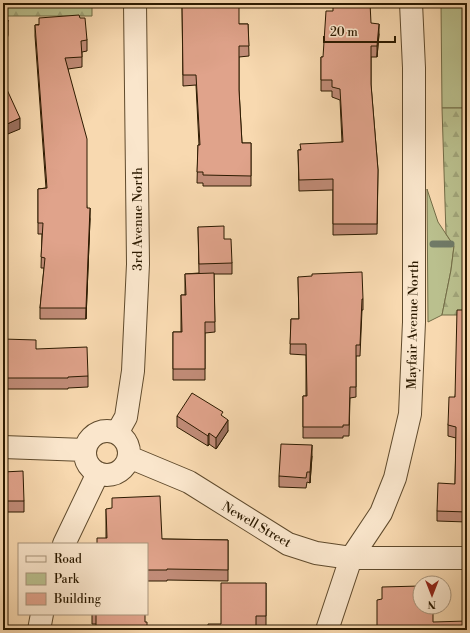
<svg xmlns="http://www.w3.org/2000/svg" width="470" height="633" viewBox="0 0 470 633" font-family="'Libre Bodoni',serif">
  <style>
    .green { fill: #bac08e; stroke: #736d47 }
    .forest { fill: url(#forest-firs); stroke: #736d47 }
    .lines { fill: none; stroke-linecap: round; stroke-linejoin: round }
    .stream { stroke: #707a67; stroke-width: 7 }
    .minor-casing { stroke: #5f4a2c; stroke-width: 24 }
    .minor { stroke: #fae6cc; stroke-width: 22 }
    .wall { fill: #c18c78; stroke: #2c1a00 }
    .shaded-wall { fill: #9d7261; stroke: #2c1a00 }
    .building { fill: #e0a38b; stroke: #2c1a00 }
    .labels { text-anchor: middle; stroke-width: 3.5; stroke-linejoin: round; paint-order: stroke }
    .street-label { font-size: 13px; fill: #2c1a00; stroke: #fae6cc }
  </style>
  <defs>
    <pattern id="forest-firs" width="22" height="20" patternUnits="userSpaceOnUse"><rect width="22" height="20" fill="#bac08e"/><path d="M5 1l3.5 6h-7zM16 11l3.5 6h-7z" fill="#a0a479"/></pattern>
  </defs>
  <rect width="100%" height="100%" fill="#f8d9b0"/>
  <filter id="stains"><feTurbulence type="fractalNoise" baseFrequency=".005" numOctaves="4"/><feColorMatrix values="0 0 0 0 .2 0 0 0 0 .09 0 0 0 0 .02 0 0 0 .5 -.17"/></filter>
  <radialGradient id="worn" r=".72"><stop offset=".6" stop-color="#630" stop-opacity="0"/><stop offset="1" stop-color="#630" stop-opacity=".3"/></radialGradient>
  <path class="green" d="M441 3H467V108H442Z
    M427 189 438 222 454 246 451 270 442 315 428 322Z"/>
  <path class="forest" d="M3 3H92V16H3Z
    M442 108H467V315H442L451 270 454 246 446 234Z"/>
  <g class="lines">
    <path class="stream" d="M433 244H451"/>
    <defs>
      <path id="minor" d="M85 453a22 22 0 1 1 44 0a22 22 0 1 1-44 0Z
        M117 433 126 417 133 371 138 264 135 3
        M3 447 85 450
        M129 457 189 482 288 544 316 553 351 558H467
        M64 544 98 473
        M39 630 42 614
        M327 630 351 558 381 513 395 478 410 414 414 322V68L411 3"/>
    </defs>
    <use href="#minor" class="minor-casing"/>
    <use href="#minor" class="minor"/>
  </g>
  <path class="wall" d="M182 3 239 24H248L249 56 239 57V90L242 143H251V186H203V183H197L198 145H199L196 85 183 86Z
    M80 18 87 40V51L82 52V67L68 69 87 208 90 219 86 319H40V308L44 268H41L42 234H38V189L46 188 35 36V25Z
    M371 23 379 34 377 57H371V85L378 170 377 234 333 235V190L299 191 298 150 342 142 340 100 332 97V91H321V57H323Z
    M198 227 224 239 232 263V274H214L215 332 205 333V380H173V332H181V295H185V274L199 273Z
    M298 277 363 299V310H362L360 356H356V397L350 398 349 436H343V438H303V396H306V355L290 354 291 319H299Z
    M467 310V522L437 521V511L455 484 456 438 448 436V425L455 397Z
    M3 339 36 349 88 376V387L68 388V389H3Z
    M177 416 223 417 228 431 216 449 209 444 208 446 177 427Z
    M312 456 310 483 307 482 306 488 279 487V476Z
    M3 472 24 501V512H3Z
    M106 509 162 539 228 540V581L167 580V581H147V544L106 538Z
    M266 583V627H256L221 624Z
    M92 614H145L96 624H92Z"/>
  <path class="shaded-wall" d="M8 20V35L3 56V41Z
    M379 24V34L377 57V46Z
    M20 118V129L3 136V126Z
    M90 208V219L86 319V308Z
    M228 420V431L216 449V438Z
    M209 433V444L208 446V436Z
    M312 445V456L310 483V472Z"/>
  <path class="building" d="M182 3H239V24H248L249 46H239V90L242 143H251V176L203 175V172H197L198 145H200L196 75H183Z
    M333 3H370L371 23 379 24 377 46H371V84L378 170 377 224H333V179L299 180 298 150H301L300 144 343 142 340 89 332 87V80H321V57H323L326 11H333Z
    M79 15 80 18H85L87 40 81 41 82 57 65 58 87 139V208H90L86 308H40L45 258 41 257 43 223H38V189L47 188 35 25H39V18Z
    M3 19 8 20 3 41Z
    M3 81 20 118 3 126Z
    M224 226V239H231L232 263 199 264 198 227Z
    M362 272 363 299H362L360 345H356V387H350L349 425H343V427H303V396H307L306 344H290L291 319H299L298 277 312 276V274Z
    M214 273 215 322H205V369H173V332H182L181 295H186L185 274Z
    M457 310H467V512L437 511 438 483 455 484 456 427 448 425 449 397H455Z
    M3 339 36 340V349L87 347 88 376 68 377V378H3Z
    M192 393 223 412 221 415 228 420 216 438 209 433 208 436 177 416Z
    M281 444 312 445 310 472H307L306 478 279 476Z
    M23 471 24 501H3V472Z
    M160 496 162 539 228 540V570L167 569V570H147V544H97V538H107L106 509 112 508V498Z
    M221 583H266V616H256V630H208V624H221Z
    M420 586V607H433V622L467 621V630H377V600L382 599V587Z
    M96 614H145V622H147V630H96Z"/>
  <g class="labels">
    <g class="street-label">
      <text transform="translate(137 219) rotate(-90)" y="5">3rd Avenue North</text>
      <text transform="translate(412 325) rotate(-89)" y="5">Mayfair Avenue North</text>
      <text transform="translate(257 524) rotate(30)" y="5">Newell Street</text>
    </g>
  </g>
  <rect width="470" height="633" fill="none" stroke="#f8d9b0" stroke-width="16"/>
  <rect x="4" y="4" width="462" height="625" fill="none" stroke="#2c1a00" stroke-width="2"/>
  <rect x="8" y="8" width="454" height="617" fill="none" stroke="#2c1a00"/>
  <rect x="18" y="543" width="130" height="72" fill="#fae6cc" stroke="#a8947a"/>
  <rect x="26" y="556" width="20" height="6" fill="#fae6cc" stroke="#a8947a"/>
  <text x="54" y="563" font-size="12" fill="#2c1a00">Road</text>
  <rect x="26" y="573" width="20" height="12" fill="#bac08e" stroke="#a8947a"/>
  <text x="54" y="583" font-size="12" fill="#2c1a00">Park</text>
  <rect x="26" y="593" width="20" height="12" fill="#e0a38b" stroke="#a8947a"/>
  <text x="54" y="603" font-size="12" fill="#2c1a00">Building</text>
  <g transform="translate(432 595) rotate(180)"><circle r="19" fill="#fae6cc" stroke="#a8947a"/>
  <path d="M0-3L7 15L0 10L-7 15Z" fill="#8f2418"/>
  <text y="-6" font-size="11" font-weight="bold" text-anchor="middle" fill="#2c1a00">N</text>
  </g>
  <path d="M324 36v6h71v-6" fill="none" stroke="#2c1a00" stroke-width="2"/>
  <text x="330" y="36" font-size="12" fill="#2c1a00" stroke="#fae6cc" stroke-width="3" paint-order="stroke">20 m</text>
  <rect width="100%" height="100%" filter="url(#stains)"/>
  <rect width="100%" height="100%" fill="url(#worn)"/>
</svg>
